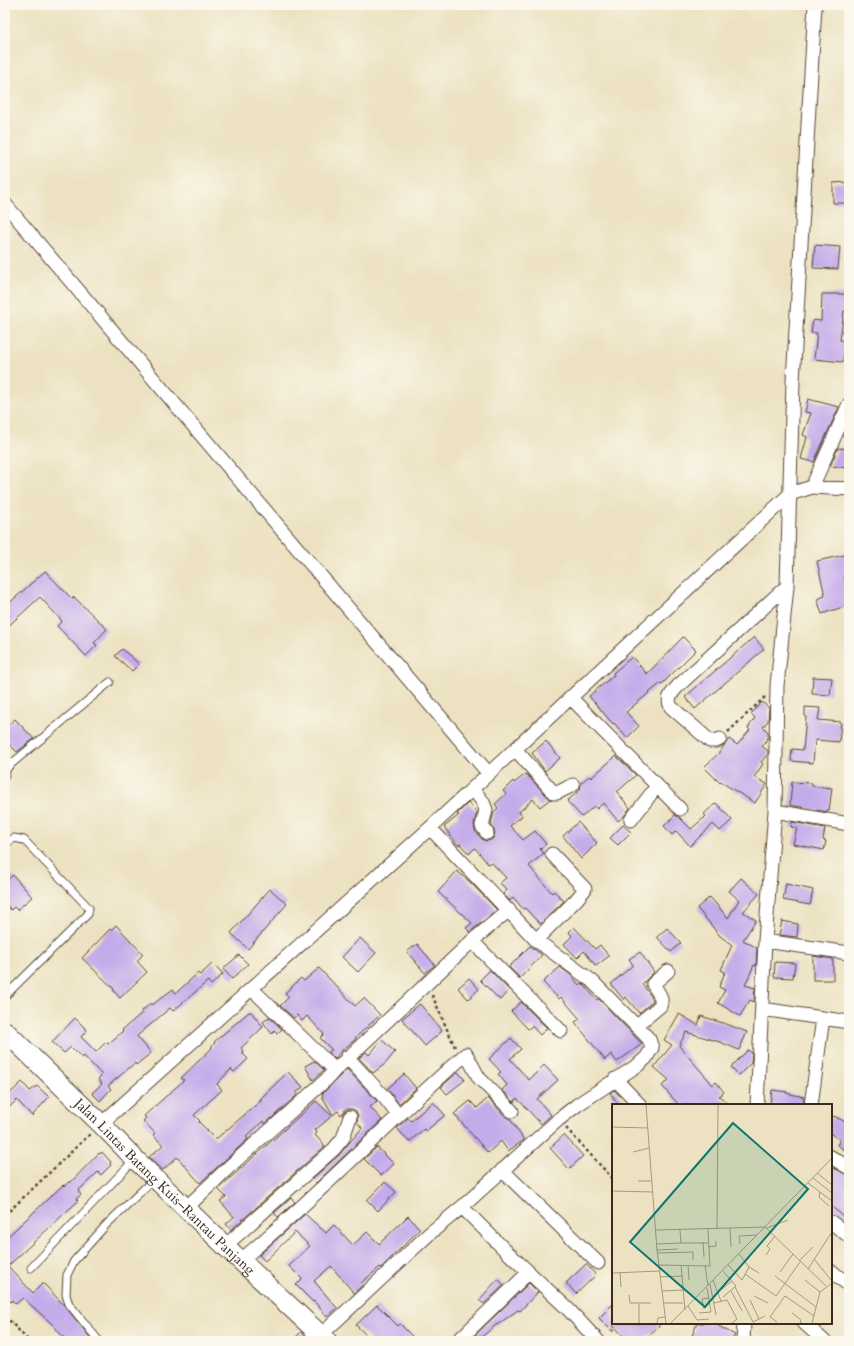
<svg xmlns="http://www.w3.org/2000/svg" width="854" height="1346" viewBox="0 0 854 1346" font-family="Cardo,serif">
  <style>
    .building { fill: #c4abea }
    .lines { fill: none; stroke-linecap: round; stroke-linejoin: round }
    .service-casing { stroke: #564636; stroke-width: 9 }
    .minor-casing { stroke: #564636; stroke-width: 15 }
    .secondary-casing { stroke: #564636; stroke-width: 21 }
    .path { stroke: #564636; stroke-width: 2.5; stroke-dasharray: 3 3; stroke-linecap: butt }
    .service { stroke: #fff; stroke-width: 7 }
    .minor { stroke: #fff; stroke-width: 13 }
    .secondary { stroke: #fff; stroke-width: 19 }
    .labels { text-anchor: middle; stroke-width: 3.5; stroke-linejoin: round; paint-order: stroke }
    .street-label { font-size: 14px; fill: #3b2a1e; stroke: #fbf7ec }
    .inset-road { fill: none; stroke: #a59880; stroke-width: 1 }
    .view { fill: #0f766e; fill-opacity: 0.15; stroke: #0f766e; stroke-width: 2 }
    .inset-edge { fill: none; stroke: #3b2a1e; stroke-width: 2 }
  </style>
  <rect width="100%" height="100%" fill="#fbf7ec"/>
  <filter id="ink" filterUnits="userSpaceOnUse"><feTurbulence type="fractalNoise" baseFrequency=".025" numOctaves="2"/><feDisplacementMap in="SourceGraphic" scale="8" xChannelSelector="R" yChannelSelector="G"/><feConvolveMatrix kernelMatrix="1 2 1 2 8 2 1 2 1" color-interpolation-filters="sRGB"/></filter>
  <filter id="wash" filterUnits="userSpaceOnUse"><feTurbulence type="fractalNoise" baseFrequency=".012" numOctaves="4" result="noise"/><feDisplacementMap in="SourceGraphic" scale="16" xChannelSelector="R" yChannelSelector="G"/><feGaussianBlur stdDeviation="0.9" result="paint"/><feColorMatrix in="noise" values="0 0 0 0 0 0 0 0 0 0 0 0 0 0 0 0 0 1.4 0 .05"/><feComposite in="paint" operator="in"/></filter>
  <g filter="url(#wash)">
    <rect width="100%" height="100%" fill="#ece2c1"/>
    <g id="blocks">
      <path class="building" d="M849 182V203H833V183Z
        M815 245 840 247 838 269 813 268Z
        M822 294H848V311H844L840 340 845 341 843 362 814 359 817 333H811L813 320 821 321Z
        M808 399 839 407 814 462 801 459 807 437 803 435 811 413 805 412Z
        M838 448 849 449V468L830 466Z
        M849 554V576L844 577 849 594V605L822 614 817 599 825 596 817 561Z
        M45 571 72 599 74 597 107 629 94 643 97 645 86 656 57 626 62 621 40 597 5 629V607Z
        M683 637 696 650 662 684 661 683 626 712 639 726 627 738 614 723 613 724 589 696 614 675 613 673 632 657 647 674Z
        M754 637 764 649 695 709 685 697Z
        M122 649 139 664 132 671 115 656Z
        M813 677 832 678 830 695 812 694Z
        M762 702 769 708 768 721 763 727 768 732V738L762 746 768 751V754L761 762 763 764 754 777 767 784 755 803 721 782 720 783 704 767 718 754 729 739 737 745 750 730 748 728 755 718 751 714Z
        M805 707 820 708 818 720 841 722 839 742 815 740 813 763 791 761 792 749 803 750 806 717H805Z
        M15 719 34 739 17 752 5 740V728Z
        M546 741 560 758 545 771 532 753Z
        M616 756 636 775 617 792 630 808 624 816 618 821 603 803 597 809 594 806 582 817 567 801 580 790 581 783 589 776 591 778Z
        M526 774 550 799 540 807 533 799 519 812 522 816 510 826 523 840 535 831 546 844 540 849 544 853 529 866 552 893 554 891 564 901 540 924 525 908 523 909 513 897 510 901 503 894 507 890 500 883 506 878 491 862 488 864 475 848 469 854 460 844 458 845 444 827 459 815 457 814 468 803 477 812 474 824 475 831 483 840 487 841 491 840 494 837 495 833 491 824 494 812 498 808 495 804 506 794 503 791 513 781 514 783Z
        M792 782 812 783V786L832 788 829 810H827V812L790 805Z
        M716 803 732 820 720 831 713 824 690 846 676 831 672 835 664 826 675 815 679 817 691 829 706 816 704 814Z
        M578 822 597 843 581 859 563 836Z
        M792 822 825 828 823 840 826 841 824 850 793 844 797 828 791 827Z
        M623 825 631 832 618 845 610 838Z
        M457 871 471 883 497 910 470 932 466 928 472 923 438 892Z
        M13 875 32 897 17 910 14 907 11 910 5 903V882Z
        M741 878 759 894 743 912 756 920 743 940 757 948 756 966 754 965 745 985 755 988 754 1000V1002L750 1000 740 1016 718 1003 725 990 719 987 725 972 721 970 732 945 720 936 697 908 710 897 728 918 739 900 729 891Z
        M786 884 813 890 810 905 783 900Z
        M270 889 287 904 248 949 231 933Z
        M782 921 798 924 797 937 779 935Z
        M116 925 143 954 137 961 147 972 120 998 113 990 114 989 82 958 110 929 111 930Z
        M574 927 595 949 600 945 609 956 596 966 584 951 577 958 564 944 572 936 569 932Z
        M667 928 681 943 671 952 657 937Z
        M360 938 376 953 358 972 342 957Z
        M417 944 435 965 425 973 407 952Z
        M530 946 542 955 520 978 509 967Z
        M640 952 654 972 642 984 651 996 653 1001 639 1013 626 997 624 1000 611 984 633 965 629 959Z
        M239 955 248 964 232 979 223 969Z
        M813 956 833 959V980H813Z
        M775 962 795 963 793 978 774 977Z
        M213 963 223 974 211 985 208 981 173 1011 170 1008 137 1036 151 1053 136 1065 135 1063 108 1086 111 1089 100 1101 92 1093 102 1084 98 1079 102 1075 84 1056 82 1058 71 1047 64 1053 52 1042 75 1018 87 1030 81 1037 96 1052 106 1042 108 1044 123 1031 122 1030 142 1013 141 1012 151 1003 152 1005 173 989 176 993 198 973 200 975Z
        M560 967 571 975 579 985 582 983 585 986 597 1000 599 999 642 1044 617 1062 611 1054 605 1060 575 1022 580 1019 561 997 559 999 543 982Z
        M319 968 355 1006 364 998 380 1015 355 1038 356 1039 341 1051 335 1059 328 1052 332 1050 320 1038 324 1034 307 1016 302 1021 297 1015 294 1018 280 1006 289 997 285 993 301 978 304 981Z
        M490 970 509 990 500 1000 480 980Z
        M469 978 479 989 468 999 458 988Z
        M521 1002 547 1028 540 1035 532 1026 528 1029 511 1011Z
        M420 1004 442 1031 425 1046 402 1019Z
        M249 1012H251L263 1027 241 1048 244 1052 242 1053 248 1059 234 1072 231 1069 217 1084 222 1090 194 1115 200 1121 199 1122 216 1139 262 1100 260 1099 288 1072 303 1087 296 1093 297 1095 265 1124 263 1121 246 1137 248 1139 200 1183 177 1157 163 1170 149 1157 163 1145 153 1135 155 1133 143 1121 146 1118 144 1116 184 1080 181 1078 212 1048 211 1047 215 1043 214 1042Z
        M679 1014 698 1025 701 1016 729 1025 747 1032 739 1050 720 1042 686 1032 679 1046 713 1085 716 1082 724 1092 719 1096 730 1105H679L662 1086 669 1080 654 1067 672 1045 664 1040Z
        M269 1017 282 1029 277 1034 275 1031 272 1034 263 1022Z
        M511 1038 521 1049 510 1059 529 1080 544 1065 558 1080 537 1099 551 1115 541 1124 517 1098 514 1102 502 1090 507 1085 498 1074 501 1072 489 1059Z
        M382 1040 395 1052 385 1064 373 1073 359 1058 366 1052 369 1055Z
        M748 1050 752 1053 751 1063 739 1075 731 1067Z
        M314 1061 324 1070 313 1080 305 1066Z
        M347 1069 377 1101 370 1107 382 1120 316 1183 312 1179 339 1155 362 1128 357 1122 358 1116 356 1111 352 1109H346L341 1115 338 1111 333 1115 322 1096 323 1095 322 1094Z
        M458 1072 465 1080 447 1094 441 1087Z
        M404 1074 416 1088 399 1104 387 1089Z
        M22 1082 30 1091 37 1086 49 1097 32 1116 17 1100 5 1111V1098Z
        M614 1090 629 1105H619L610 1093Z
        M772 1090 787 1092 786 1093 804 1097 803 1105H770Z
        M488 1098 506 1117 510 1119 524 1140 508 1151 501 1141 488 1153 454 1114 470 1101 477 1108Z
        M316 1101 332 1116 315 1130 317 1133 315 1135 325 1146 231 1230 226 1224 234 1217 220 1201 226 1197 218 1189Z
        M433 1102 445 1115 426 1131 424 1129 409 1142 397 1128 408 1118 411 1121Z
        M834 1116 849 1124V1153L837 1145 840 1140 831 1134V1121Z
        M564 1135 583 1156 569 1169 550 1148Z
        M377 1147 394 1164 381 1176 364 1159Z
        M102 1152 111 1162 110 1163 111 1165 101 1175 98 1172 78 1191 81 1195 76 1199 78 1201 8 1266 33 1293 42 1284H44L64 1305 93 1341H67L52 1324 23 1298 16 1304 12 1300 11 1302 5 1296V1239L63 1185 64 1186 69 1182 70 1183 99 1153 100 1154Z
        M834 1168 849 1176V1221L831 1206V1173Z
        M385 1182 396 1192 378 1211 367 1200Z
        M291 1198 295 1202 278 1217 274 1213Z
        M305 1214 326 1233 334 1225 353 1245 367 1232 379 1244 408 1216 420 1229 381 1268 380 1267 361 1283 363 1285 354 1293 331 1266 314 1281 337 1308 327 1317 314 1301 313 1302 296 1285 302 1279 289 1266 310 1246 295 1232 265 1261 259 1255Z
        M586 1264 596 1275 576 1294 566 1283Z
        M498 1279 504 1285 484 1304 479 1300Z
        M529 1283 538 1292 520 1311 518 1310 497 1325V1324L477 1341H469Z
        M613 1304V1323H662L643 1341H628L613 1325V1332L599 1318Z
        M377 1305 398 1326 400 1324 417 1341H372L356 1325Z
        M697 1323H713L735 1335 732 1341H690Z
        M301 1332 311 1341H292Z"/>
    </g>
  </g>
  <g filter="url(#ink)">
    <use href="#blocks" fill-opacity="0" stroke="#564636" stroke-width="1"/>
    <g class="lines">
      <defs>
        <path id="service" d="M5 775 7 768 10 765 110 682
          M5 844 14 838 24 840 89 908 88 914 5 996
          M31 1268 135 1159
          M99 1341 69 1304 66 1295 67 1275 74 1261 107 1224 155 1178"/>
        <path id="minor" d="M5 204 489 774
          M812 487 849 404
          M570 697 680 809
          M720 739 716 741H710L671 707C666 698 672 693 678 686L787 586
          M515 749 554 793H557L573 785
          M473 789 483 802 486 810 482 826 487 833
          M775 811 849 824
          M631 820 657 786
          M536 940 576 900 585 889 552 854
          M472 941 561 1031
          M765 941 849 953
          M252 989 335 1070 472 941 509 910
          M762 1009 849 1022
          M636 1026 660 1006C664 997 657 992 653 984L668 971
          M347 1057 384 1097 398 1115
          M615 1079 640 1105
          M757 1105 765 941 775 811 777 686 787 586 793 381 815 5
          M811 1105 823 1018
          M101 1124 430 828 790 494 812 487 849 489
          M831 1157 849 1168
          M502 1170 598 1263
          M462 1207 505 1250 568 1309 598 1341
          M186 1208 230 1166 327 1079 335 1070
          M831 1222 849 1236
          M225 1246 334 1149 343 1138 350 1117
          M240 1261C319 1195 389 1121 466 1054L479 1078 512 1111
          M831 1271 849 1285
          M804 1323 824 1341
          M321 1335 429 1234 462 1207 558 1120 577 1105 638 1065 646 1058 652 1048 649 1039 592 981 536 940 430 828
          M458 1341 529 1272
          M743 1341 744 1323"/>
        <g id="secondary">
          <path id="s1" d="M5 1031 101 1124 135 1159 225 1246 327 1341"/>
        </g>
      </defs>
      <use href="#service" class="service-casing"/>
      <use href="#minor" class="minor-casing"/>
      <use href="#secondary" class="secondary-casing"/>
      <path class="path" d="M728 732 765 697
        M432 995 455 1047
        M566 1128 613 1179
        M5 1215 90 1134
        M5 1316 29 1341"/>
      <use href="#service" class="service"/>
      <use href="#minor" class="minor"/>
      <use href="#secondary" class="secondary"/>
    </g>
  </g>
  <g class="labels">
    <g class="street-label">
      <text dy="5" stroke="none"><textPath href="#s1" startOffset="223">Jalan Lintas Batang Kuis–Rantau Panjang</textPath></text>
    </g>
  </g>
  <g transform="translate(612 1104)">
    <rect width="220" height="220" fill="#ece2c1"/>
    <path class="inset-road" d="M34 1 45 146 54 219M0 23 36 24M21 48 37 44M205 69 220 81M201 74 220 89M26 77H39M196 79 220 97M0 87 40 88M208 88 207 93 217 102M118 124 119 143M155 124 176 116M105 125 106 1M44 126 153 123 214 182M68 126 69 139H96M91 138 92 153M45 140 69 139M128 140 127 132 145 131M96 143 104 142V137M45 146 66 145M46 149 81 148V156M127 150 137 163 147 169M154 151 158 145 155 142 163 132M202 155 220 177M187 157 201 143M47 161 98 162 96 125M69 161 73 206M76 161 77 176M93 161 96 182M116 161 130 176 137 163M196 165 220 128M111 167 124 182 111 193M168 168 181 150M0 169 48 167M8 169 9 183M133 170 164 192 188 158M163 172 204 203M48 173 70 172M101 176 109 197M193 176 208 188M98 180 104 211M123 183 141 218 153 212M110 185 120 177M50 187 71 186M119 187 130 207M17 191 18 199H39M142 192 156 199M138 196 147 215M52 199H71M102 199 115 196 125 215 120 219M27 200V219M76 202 85 216 97 215M92 205 90 195 97 194M87 209 99 208 95 184M180 209 188 215 189 219M165 218 158 213 173 192 202 212M45 219 46 214 53 213M59 219 220 54M200 219 208 188 220 179"/>
    <path class="view" d="M121 19 196 85 93 203 18 138Z"/>
    <rect width="220" height="220" class="inset-edge"/>
  </g>
  <rect width="854" height="1346" fill="none" stroke="#fbf7ec" stroke-width="20"/>
</svg>
